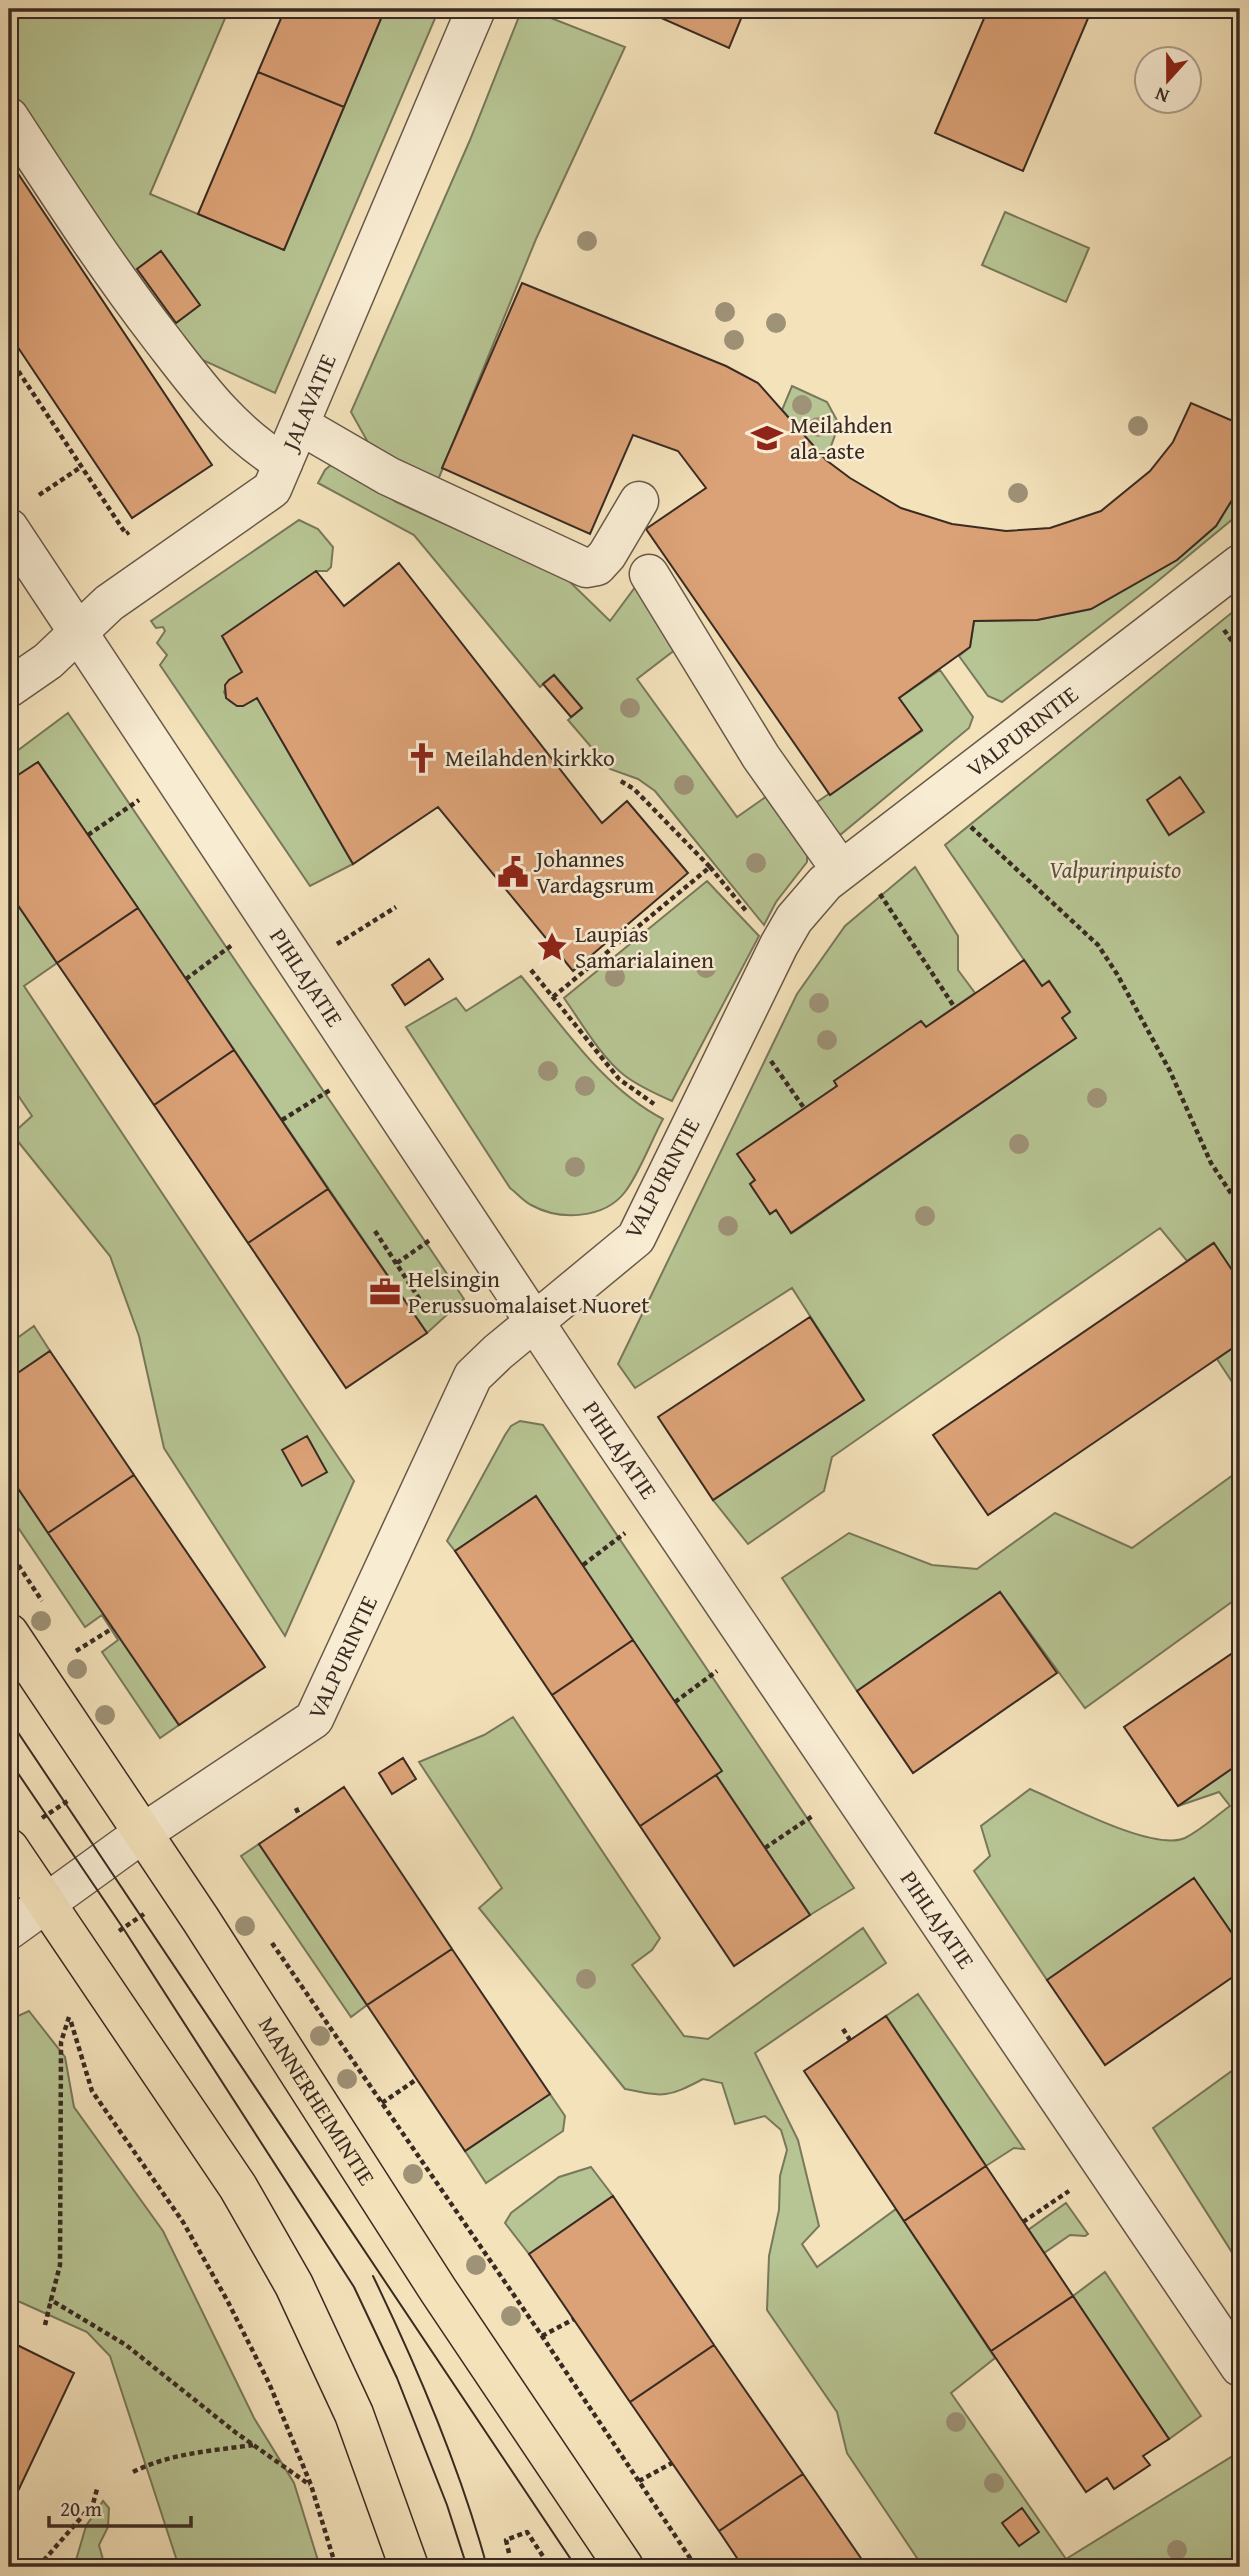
<svg xmlns="http://www.w3.org/2000/svg" width="1249" height="2576" viewBox="0 0 1249 2576" font-family="'Gentium Book Plus',serif">
  <style>
    .green { fill: #b7c493; stroke: #78785b; stroke-width: 2 }
    .building { fill: #dca277; stroke: #392b23; stroke-width: 2 }
    .lines { fill: none; stroke-linecap: round; stroke-linejoin: round }
    .minor-casing { stroke: #685949; stroke-width: 41 }
    .major-casing { stroke: #392b23; stroke-width: 41 }
    .path { stroke: #392b23; stroke-width: 4.5; stroke-dasharray: 5 3.5; stroke-linecap: butt }
    .minor { stroke: #f8ecd3; stroke-width: 38 }
    .major { stroke: #f4e2bb; stroke-width: 38 }
    .tram { stroke: #392b23; stroke-width: 2 }
    .tree { fill: #9e9277 }
    .labels { text-anchor: middle; stroke-width: 5; stroke-linejoin: round; paint-order: stroke }
    .street-label { font-size: 23px; fill: #392b23; stroke: #f8ecd3 }
    .poi-label { font-size: 23px; fill: #392b23; stroke: #f8ecd3; text-anchor: start }
    .park-label { font-size: 23px; font-style: italic; fill: #58513f; stroke: #f8ecd3 }
  </style>
  <rect width="100%" height="100%" fill="#f4e2bb"/>
  <filter id="stains"><feTurbulence type="fractalNoise" baseFrequency=".00286" numOctaves="4"/><feColorMatrix values="0 0 0 0 .2 0 0 0 0 .09 0 0 0 0 .02 0 0 0 .5 -.17"/></filter>
  <radialGradient id="worn" r=".72"><stop offset=".6" stop-color="#630" stop-opacity="0"/><stop offset="1" stop-color="#630" stop-opacity=".3"/></radialGradient>
  <path class="green" d="M9 9H229L150 194 284 250 385 9H439L275 393 185 352 9 93Z
    M522 9H528L625 47 536 239 438 480 370 446 351 412 470 140Z
    M1005 212 1089 248 1066 302 982 265Z
    M792 386 827 402 839 424 826 460 782 410Z
    M332 464H342L396 502 567 579 610 621 636 586 680 646 637 679 737 817 767 796 807 855V862L776 902 764 925 655 791 638 779 610 769 568 720 582 708 554 675 540 687 414 535 318 483 325 470Z
    M1240 487V513L1153 585 1002 702 988 696 959 656 970 647 974 621 1037 620 1091 609 1177 560 1216 526Z
    M299 520 318 529 333 547 331 567 327 571H316L242 672 229 680 224 692C231 710 244 706 257 698L353 864 310 886 160 665 167 655 157 643 165 631 163 627 156 628 151 621Z
    M1240 606V1282L1213 1243 1187 1261 1160 1228 832 1457 824 1491 748 1544 713 1500 864 1400 792 1288 635 1388 618 1364 797 994 845 926 915 867 958 936V970L975 993 926 1027 921 1021 834 1081 837 1086 738 1155 755 1180 750 1184 770 1214 776 1210 792 1233 1076 1038 1062 1018 1070 1011 1049 981 1042 986 945 845Z
    M940 670 973 717 969 728 840 835 814 804 922 731 899 698Z
    M68 713 464 1299 427 1333 38 762 9 781V757Z
    M707 881 759 936 672 1101C656 1094 638 1086 624 1075 601 1057 581 1022 564 998Z
    M9 892 57 963 24 986 354 1481 285 1636 164 1448 139 1336 110 1256 12 1134 32 1116 9 1082Z
    M521 976C563 1026 603 1088 663 1119 651 1141 640 1172 625 1192 604 1219 560 1221 531 1205 523 1201 517 1193 510 1188L406 1027 456 998 466 1011Z
    M34 1326 50 1351 9 1379V1344Z
    M1240 1343V1394L1217 1359Z
    M520 1421 543 1425 854 1888 810 1915 716 1775 641 1653 536 1496 455 1551 447 1541 505 1435 511 1426Z
    M1240 1470V1596L1085 1708 1000 1592 857 1691 782 1578 849 1533 932 1565 977 1569 1055 1513 1132 1548Z
    M9 1475 179 1725 160 1738 102 1652 118 1640 102 1615 85 1627 9 1514V1482L11 1481Z
    M513 1717 660 1938 652 1950 632 1965 684 2036 708 2039 863 1928 886 1963 755 2053 798 2140 819 2226 802 2244 817 2267 896 2209 995 2358 951 2393 1066 2559 1236 2454 1240 2461V2567H923L847 2453 837 2412 767 2310 769 2256 779 2210 780 2176 787 2150 781 2130 765 2116 735 2124 722 2083 703 2079C667 2098 664 2097 625 2089L479 1908 502 1888 419 1762 484 1735Z
    M1240 1763V1945L1194 1879 1047 1980 974 1871 990 1856 981 1826 1030 1789C1063 1803 1153 1852 1185 1838 1201 1830 1216 1816 1230 1806L1219 1792 1178 1806Z
    M259 1844 367 2005 351 2017 241 1856Z
    M918 1994 1024 2149 1014 2148 986 2166 886 2016Z
    M29 2011 65 2057 74 2107 163 2231 254 2418 294 2483 320 2567H179L110 2356 87 2332 9 2297V2020Z
    M1240 2065V2265L1153 2128Z
    M550 2094 565 2116 563 2131 486 2183 465 2151Z
    M591 2167 613 2196 529 2254 505 2223 511 2213 559 2177Z
    M1066 2203 1088 2234 1085 2236 1070 2235 1044 2253 1028 2230Z
    M1105 2272 1201 2416 1169 2439 1073 2296Z
    M103 2501 109 2508 108 2527 99 2545 105 2567H74L86 2526Z"/>
  <path class="building" d="M285 9H385L344 107 258 72Z
    M641 9H745L729 48Z
    M988 9H1092L1023 171 935 133Z
    M258 72 344 107 284 250 198 214Z
    M9 160 212 465 132 518 9 334Z
    M161 251 200 305 176 323 137 269Z
    M522 283 726 366 758 383 826 460 850 478 901 508 952 524 1006 531 1050 528 1101 511 1150 471 1173 442 1191 403 1240 424V487L1216 526 1177 560 1091 609 1037 620 974 621 970 647 899 698 922 730 830 795 646 529 706 488 678 451 633 435 590 534 442 468Z
    M399 563 602 823 627 801 688 873 573 971 438 807 353 864 257 698 243 706H237L226 698 225 685 229 680 242 672 222 636 316 571 344 606Z
    M554 675 582 708 571 717 543 684Z
    M38 762 138 908 57 963 9 892V781Z
    M1180 777 1204 812 1169 835 1147 800Z
    M138 908 234 1050 154 1105 57 963Z
    M429 959 443 979 405 1005 392 985Z
    M1024 960 1042 986 1049 981 1070 1012 1062 1018 1076 1038 791 1233 776 1210 770 1214 750 1184 755 1180 737 1154 837 1086 834 1081 921 1021 926 1027Z
    M234 1050 328 1189 248 1243 154 1105Z
    M328 1189 427 1333 346 1388 248 1243Z
    M1214 1243 1240 1282V1343L988 1515 933 1435Z
    M810 1317 864 1400 713 1500 658 1417Z
    M50 1351 134 1475 48 1533 9 1475V1379Z
    M307 1436 327 1472 302 1486 282 1450Z
    M134 1475 265 1667 179 1725 48 1533Z
    M536 1496 633 1640 552 1695 455 1551Z
    M1000 1592 1057 1673 913 1773 857 1691Z
    M633 1640 722 1771 640 1826 552 1695Z
    M1240 1648V1763L1178 1806 1124 1727Z
    M403 1758 416 1779 392 1794 379 1773Z
    M716 1775 810 1915 734 1966 640 1826Z
    M344 1787 452 1949 367 2005 259 1844Z
    M1194 1878 1240 1945V1972L1105 2065 1047 1980Z
    M452 1949 550 2094 465 2151 367 2005Z
    M886 2016 986 2166 904 2221 804 2071Z
    M986 2166 1073 2296 991 2351 904 2221Z
    M613 2196 714 2345 630 2402 529 2254Z
    M1073 2296 1169 2439 1143 2456 1150 2465 1114 2489 1107 2478 1086 2492 991 2351Z
    M9 2341 74 2373 9 2510Z
    M9 2341 74 2373 9 2510Z
    M714 2345 803 2474 719 2531 630 2402Z
    M803 2474 867 2567H743L719 2531Z
    M1022 2508 1039 2532 1019 2546 1002 2523Z"/>
  <g class="lines">
    <defs>
      <g id="minor">
        <path d="M9 117C58 192 106 267 161 338 198 386 230 431 283 463"/>
        <path d="M300 425 388 476 586 568 597 566 607 555 639 501"/>
        <path id="s1" d="M9 528 583 1395 1240 2367"/>
        <path d="M649 574 761 757 841 870"/>
        <path id="s2" d="M9 688 48 661 109 603 272 489 476 9"/>
        <path id="s3" d="M9 1930 143 1833 314 1719 473 1376 498 1352 636 1238 779 945 794 919 825 883 1240 564"/>
      </g>
      <g id="major">
        <path id="s4" d="M9 1633 201 1920 438 2290 624 2567"/>
        <path d="M9 1848 238 2187 294 2285 354 2414 409 2567"/>
      </g>
    </defs>
    <use href="#minor" class="minor-casing"/>
    <use href="#major" class="major-casing"/>
    <path class="path" d="M9 357 126 534 129 532
      M39 495 81 467
      M1224 630 1240 652
      M971 827 1098 945 1117 974 1170 1071 1211 1163 1240 1207
      M88 835 139 800
      M710 867 747 912
      M880 894 955 1008
      M337 944 396 907
      M531 970 619 1079 654 1104
      M186 979 232 945
      M553 997 710 867 634 789 619 780
      M771 1061 804 1108
      M282 1120 330 1090
      M375 1231 422 1303
      M397 1263 430 1240
      M9 1551 42 1601
      M583 1565 625 1533
      M76 1651 113 1628
      M675 1702 717 1671
      M296 1808 300 1817
      M42 1818 69 1800
      M765 1848 814 1815
      M119 1931 144 1914
      M272 1943 542 2336 696 2567
      M69 2017 61 2042 60 2265 51 2300 126 2345 235 2432 310 2485
      M71 2022 92 2091 183 2222 227 2300 269 2383 311 2485 336 2567
      M843 2029 850 2040
      M382 2103 417 2079
      M1023 2222 1069 2191
      M45 2325 51 2300
      M542 2336 574 2319
      M133 2472C171 2453 211 2451 253 2445
      M639 2481 672 2463
      M509 2553 506 2540 527 2532 550 2567
      M38 2567 93 2504 97 2489"/>
    <use href="#minor" class="minor"/>
    <use href="#major" class="major"/>
    <path class="tram" d="M9 1719 576 2567
      M9 1760 123 1928 354 2287 397 2378 447 2505 467 2567
      M373 2276C418 2369 460 2467 487 2567"/>
  </g>
  <g class="tree">
    <circle cx="587" cy="241" r="10"/>
    <circle cx="725" cy="312" r="10"/>
    <circle cx="776" cy="323" r="10"/>
    <circle cx="734" cy="340" r="10"/>
    <circle cx="802" cy="405" r="10"/>
    <circle cx="1138" cy="426" r="10"/>
    <circle cx="818" cy="427" r="10"/>
    <circle cx="1018" cy="493" r="10"/>
    <circle cx="630" cy="708" r="10"/>
    <circle cx="684" cy="785" r="10"/>
    <circle cx="756" cy="863" r="10"/>
    <circle cx="706" cy="968" r="10"/>
    <circle cx="615" cy="977" r="10"/>
    <circle cx="819" cy="1003" r="10"/>
    <circle cx="827" cy="1040" r="10"/>
    <circle cx="548" cy="1071" r="10"/>
    <circle cx="585" cy="1086" r="10"/>
    <circle cx="1097" cy="1098" r="10"/>
    <circle cx="1019" cy="1144" r="10"/>
    <circle cx="575" cy="1167" r="10"/>
    <circle cx="925" cy="1216" r="10"/>
    <circle cx="728" cy="1226" r="10"/>
    <circle cx="41" cy="1621" r="10"/>
    <circle cx="77" cy="1669" r="10"/>
    <circle cx="105" cy="1715" r="10"/>
    <circle cx="245" cy="1926" r="10"/>
    <circle cx="586" cy="1979" r="10"/>
    <circle cx="320" cy="2036" r="10"/>
    <circle cx="347" cy="2079" r="10"/>
    <circle cx="413" cy="2174" r="10"/>
    <circle cx="476" cy="2265" r="10"/>
    <circle cx="511" cy="2316" r="10"/>
    <circle cx="956" cy="2422" r="10"/>
    <circle cx="994" cy="2483" r="10"/>
    <circle cx="1177" cy="2550" r="10"/>
  </g>
  <defs>
    <symbol id="school-bare" viewBox="-9 -9 18 18"><path d="M0-5L7-2L0 1L-7-2ZM-4 1L0 2.5L4 1V4Q0 6-4 4Z" fill="#8f2418" stroke="#f8ecd3" stroke-width="2.5" paint-order="stroke"/></symbol>
    <symbol id="church-bare" viewBox="-9 -9 18 18"><path d="M-1.2-6h2.4v3.5h3.3v2.4h-3.3V6h-2.4V-.1h-3.3v-2.4h3.3Z" fill="#8f2418" stroke="#f8ecd3" stroke-width="2.5" paint-order="stroke"/></symbol>
    <symbol id="civic-bare" viewBox="-9 -9 18 18"><path d="M-.6-6.5H3V-4.5H.6V-3L4-1V1h2V6H-6V1h2V-1L-.6-3ZM-1.2 2.5V6h2.4V2.5Z" fill="#8f2418" stroke="#f8ecd3" stroke-width="2.5" paint-order="stroke"/></symbol>
    <symbol id="sight-bare" viewBox="-9 -9 18 18"><path d="M0-6L1.8-2.2L6-1.7L2.9 1.2L3.7 5.4L0 3.3L-3.7 5.4L-2.9 1.2L-6-1.7L-1.8-2.2Z" fill="#8f2418" stroke="#f8ecd3" stroke-width="2.5" paint-order="stroke"/></symbol>
    <symbol id="office-bare" viewBox="-9 -9 18 18"><path d="M-6-3h4V-5.5h4V-3h4V5H-6ZM-1-4.5V-3h2v-1.5ZM-6 0V1H6V0Z" fill="#8f2418" stroke="#f8ecd3" stroke-width="2.5" paint-order="stroke"/></symbol>
  </defs>
  <g fill-rule="evenodd">
    <use href="#school-bare" x="745" y="416" width="44" height="44"/>
    <use href="#church-bare" x="400" y="736" width="44" height="44"/>
    <use href="#civic-bare" x="491" y="850" width="44" height="44"/>
    <use href="#sight-bare" x="530" y="925" width="44" height="44"/>
    <use href="#office-bare" x="363" y="1270" width="44" height="44"/>
  </g>
  <g class="labels">
    <g class="street-label">
      <text dy="8" stroke="none"><textPath href="#s2" startOffset="425">JALAVATIE</textPath></text>
      <text dy="8" stroke="none"><textPath href="#s3" startOffset="1615">VALPURINTIE</textPath></text>
      <text dy="8" stroke="none"><textPath href="#s1" startOffset="539">PIHLAJATIE</textPath></text>
      <text transform="translate(662 1178) rotate(-62)" y="8">VALPURINTIE</text>
      <text dy="8" stroke="none"><textPath href="#s1" startOffset="1106">PIHLAJATIE</textPath></text>
      <text dy="8" stroke="none"><textPath href="#s3" startOffset="439">VALPURINTIE</textPath></text>
      <text dy="8" stroke="none"><textPath href="#s1" startOffset="1673">PIHLAJATIE</textPath></text>
      <text dy="8" stroke="none"><textPath href="#s4" startOffset="560">MANNERHEIMINTIE</textPath></text>
    </g>
    <g class="poi-label">
      <text x="790" y="433">Meilahden<tspan x="790" dy="26">ala-aste</tspan></text>
      <text x="445" y="766">Meilahden kirkko</text>
      <text x="536" y="867">Johannes<tspan x="536" dy="26">Vardagsrum</tspan></text>
      <text x="575" y="942">Laupias<tspan x="575" dy="26">Samarialainen</tspan></text>
      <text x="408" y="1287">Helsingin<tspan x="408" dy="26">Perussuomalaiset Nuoret</tspan></text>
    </g>
    <g class="park-label">
      <text x="1115" y="878">Valpurinpuisto</text>
    </g>
  </g>
  <rect width="1249" height="2576" fill="none" stroke="#f4e2bb" stroke-width="35"/>
  <rect x="10" y="10" width="1228" height="2555" fill="none" stroke="#392b23" stroke-width="3.5"/>
  <rect x="18" y="18" width="1214" height="2541" fill="none" stroke="#392b23" stroke-width="2"/>
  <g transform="translate(1168 80) rotate(201)"><circle r="33" fill="#f8ecd3" stroke="#ac9f8d" stroke-width="2"/>
  <path d="M0-5L12 26L0 18L-12 26Z" fill="#8f2418"/>
  <text y="-10" font-size="19" font-weight="bold" text-anchor="middle" fill="#392b23">N</text>
  </g>
  <path d="M49 2516v10h142v-10" fill="none" stroke="#392b23" stroke-width="3.5"/>
  <text x="60" y="2516" font-size="21" fill="#392b23" stroke="#f8ecd3" stroke-width="5" paint-order="stroke">20 m</text>
  <rect width="100%" height="100%" filter="url(#stains)"/>
  <rect width="100%" height="100%" fill="url(#worn)"/>
</svg>
